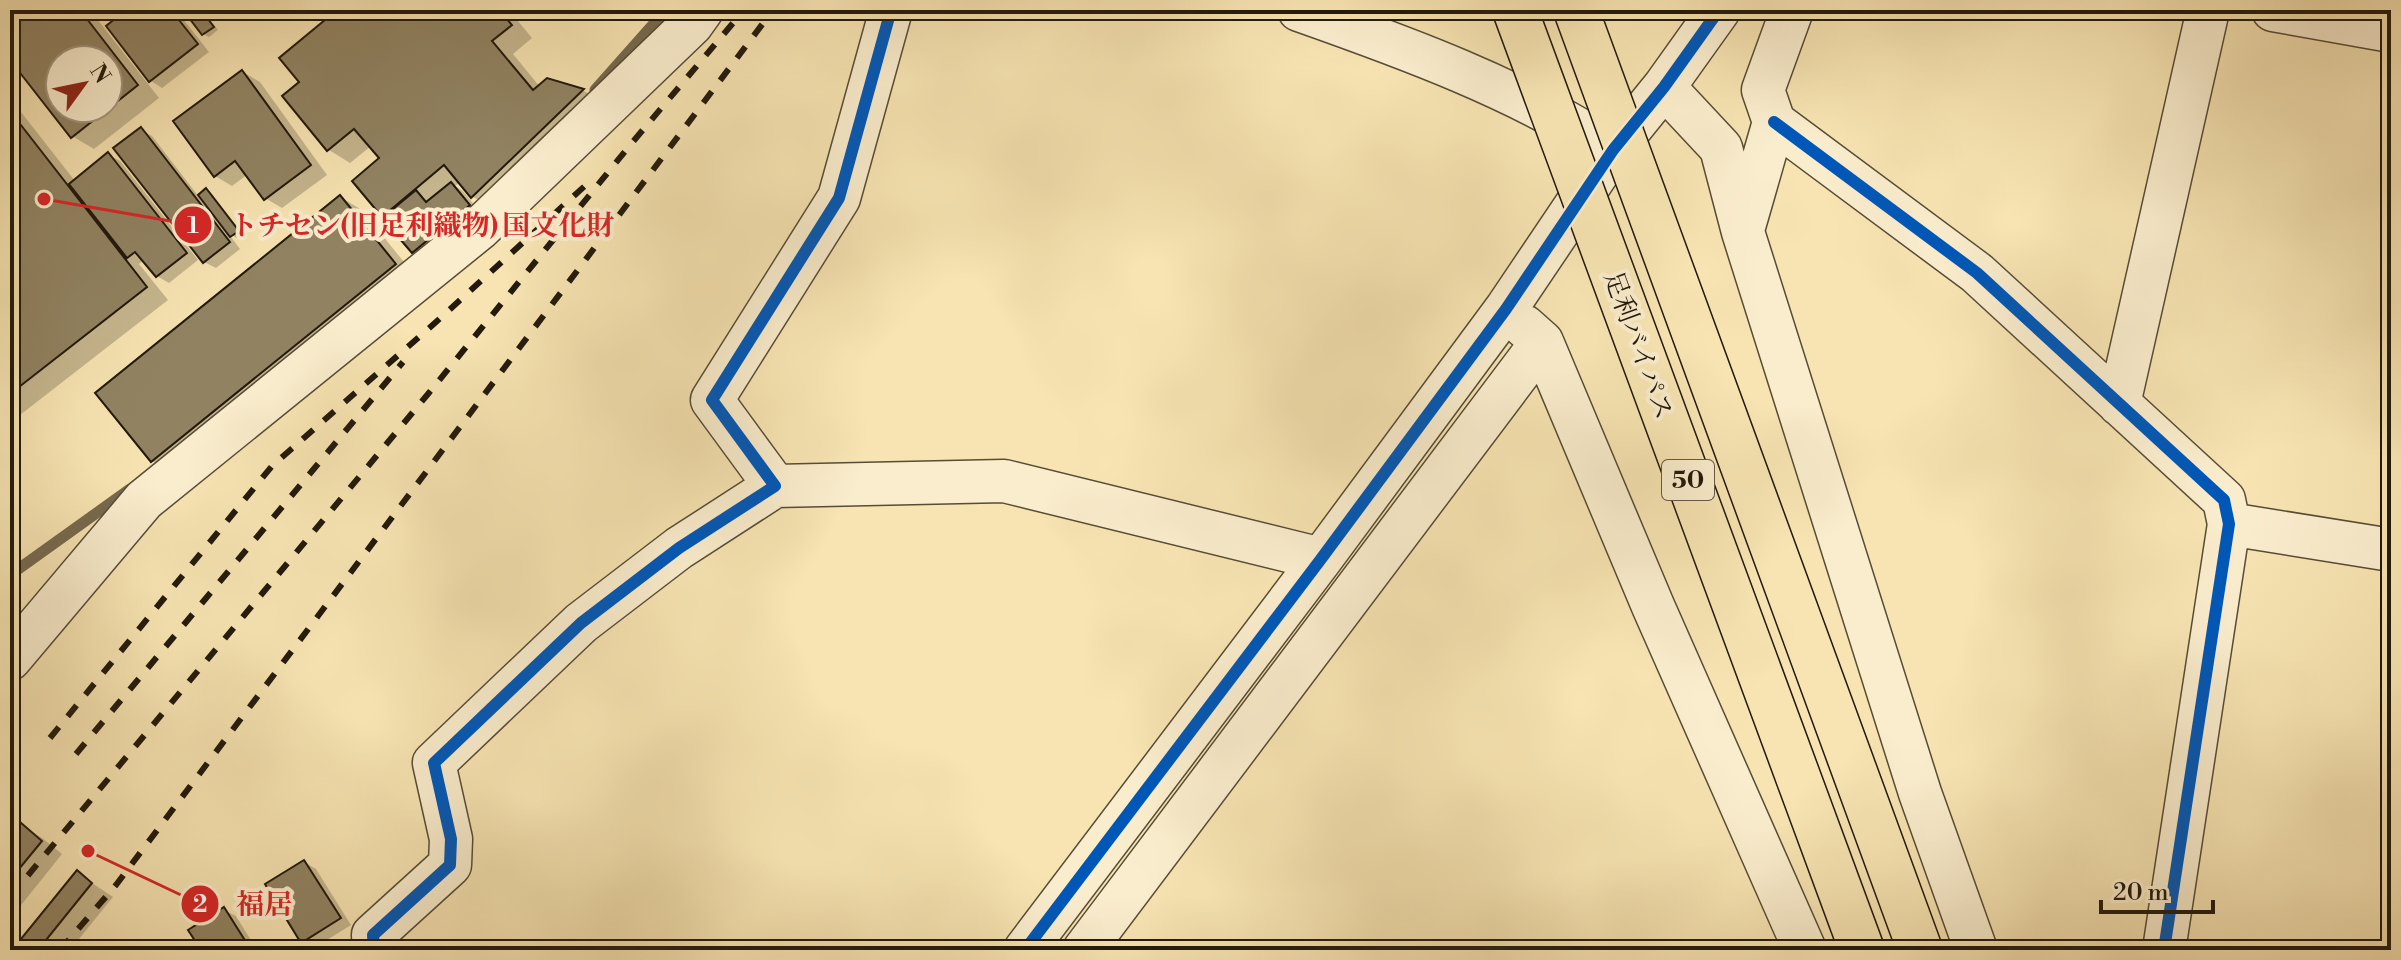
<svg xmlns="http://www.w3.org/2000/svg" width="2401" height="960" viewBox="0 0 2401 960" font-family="'Libre Bodoni','Noto Serif JP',serif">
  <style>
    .shadow { fill: #0003; fill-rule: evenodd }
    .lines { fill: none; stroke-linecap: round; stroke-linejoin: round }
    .stream { stroke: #77694e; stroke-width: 11 }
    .building { fill: #918362; stroke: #22190c; stroke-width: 2; fill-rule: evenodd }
    .minor-casing { stroke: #574c36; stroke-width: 45 }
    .minor { stroke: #faedcd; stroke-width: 42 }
    .rail { stroke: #22190c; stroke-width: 6; stroke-dasharray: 14 14; stroke-linecap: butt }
    .trunk-bridge-casing { stroke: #22190c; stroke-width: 47; stroke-linecap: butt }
    .trunk-bridge { stroke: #f7e4b2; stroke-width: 44 }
    .cycleway-casing { stroke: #faedcd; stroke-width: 17 }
    .cycleway { stroke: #0057b8; stroke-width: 12 }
    .labels { text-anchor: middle; stroke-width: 8; stroke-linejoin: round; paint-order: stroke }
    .shield { fill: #faedcd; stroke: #635946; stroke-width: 2 }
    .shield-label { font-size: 24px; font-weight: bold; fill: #22190c }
    .street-label { font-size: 26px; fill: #22190c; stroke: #faedcd }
    .leader { fill: none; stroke: #d62828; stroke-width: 3 }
    .callout-dot { fill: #d62828; stroke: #faedcd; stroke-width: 3 }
    .mark-label { font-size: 24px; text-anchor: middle; font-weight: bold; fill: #fff }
    .callout-label { font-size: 28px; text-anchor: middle; font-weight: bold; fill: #d62828; stroke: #faedcd; stroke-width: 8; stroke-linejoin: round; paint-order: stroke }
  </style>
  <rect width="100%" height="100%" fill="#f7e4b2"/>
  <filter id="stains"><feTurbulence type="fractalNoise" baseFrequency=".0025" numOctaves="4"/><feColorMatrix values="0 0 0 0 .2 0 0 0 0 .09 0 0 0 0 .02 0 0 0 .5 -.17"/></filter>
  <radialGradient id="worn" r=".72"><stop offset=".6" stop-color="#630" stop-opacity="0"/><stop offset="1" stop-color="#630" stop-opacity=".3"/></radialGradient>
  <path class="shadow" d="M10 10H90L159 98 94 149 72 136 10 56ZM60 60H108V108H60Z
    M129 10H176L209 52 162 88 151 81 109 26Z
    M186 10H203L218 30 209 37 203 34Z
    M340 10H509L532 38 513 54 540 87 548 80 584 91 604 103 494 209 473 197 461 182 455 186 463 191 480 212 425 258 413 251 383 215 382 159 371 146 350 163 329 150 285 96 302 82Z
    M243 72 260 82 327 175 282 208 265 198 248 174 232 186 215 176Z
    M10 98 75 181 109 155 120 161 198 260 169 283 157 276 144 260 139 264 168 300 20 415 10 410Z
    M141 130 152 136 199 197 207 191 212 194 243 234 237 238 228 233 240 249 216 268 204 262Z
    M340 197 362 210 416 277 174 473 152 461Z
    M20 825 42 838 62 854 10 919V837Z
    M304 862 316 869 351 925 314 948 302 942Z
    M77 873 113 897 70 950H15Z
    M224 910 236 916 257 950H203Z"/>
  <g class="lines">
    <path class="stream" d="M595 90 666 10
      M10 575 130 489"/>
  </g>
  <path class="building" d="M10 10H80L138 85 71 138 10 60ZM60 60H108V108H60Z
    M126 10H171L198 44 149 82 106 26Z
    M183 10H201L214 27 202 35Z
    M337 10H499L512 25 492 41 533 90 547 78 584 89 471 198 444 165 382 217 352 181 379 158 354 129 327 151 282 96 299 82 279 58Z
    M242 70 311 165 264 200 235 161 214 177 173 121Z
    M10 111 147 287 10 394Z
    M141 127 230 242 203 263 113 148Z
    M108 152 187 253 156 277 135 252 127 258 69 184Z
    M451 182 470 205 412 253 382 218 416 190 426 202Z
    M206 188 239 231 230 237 198 195Z
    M340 195 396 264 151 462 95 393Z
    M20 822 42 841 10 880V834Z
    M304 860 341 918 301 943 265 884Z
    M77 870 92 883 38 950H12Z
    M224 907 251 950H201L188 930Z"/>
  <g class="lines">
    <defs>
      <path id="minor" d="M1299 10C1407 48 1516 88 1613 150
        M2273 10 2391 31
        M1664 87 1721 148 1743 232 1920 793 1976 950
        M1774 122 1977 273 2224 500 2229 524 2164 950
        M1743 230 1774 122 1763 90 1792 10
        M1524 326 1542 342 1653 606 1805 950
        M2119 404 2208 10
        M775 486 1004 481 1321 559
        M2229 524 2391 550
        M10 659 144 500 479 229 692 24 702 10
        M374 950 373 935 450 865 451 839 434 763 581 623 679 548 775 486 712 400 839 198 891 10
        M1025 950 1321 559 1506 309 1613 150 1664 87 1719 10
        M1084 950 1542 342"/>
    </defs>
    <use href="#minor" class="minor-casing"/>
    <use href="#minor" class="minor"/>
    <path class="rail" d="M50 738 272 466 436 322 587 184
      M76 754 403 362
      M10 897 428 394 631 144 744 10
      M60 950 116 885 773 10"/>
    <defs>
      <path id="trunk-bridge" d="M1515 10 1862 950
        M1576 10 1920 950"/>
    </defs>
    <use href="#trunk-bridge" class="trunk-bridge-casing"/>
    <use href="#trunk-bridge" class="trunk-bridge"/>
    <defs>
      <path id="cycleway" d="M1774 122 1977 273 2224 500 2229 524 2164 950
        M374 950 373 935 450 865 451 839 434 763 581 623 679 548 775 486 712 400 839 198 891 10
        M1025 950 1321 559 1506 309 1613 150 1664 87 1719 10"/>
    </defs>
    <use href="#cycleway" class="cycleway-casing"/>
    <use href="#cycleway" class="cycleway"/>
  </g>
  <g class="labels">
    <rect class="shield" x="1662" y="460" width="52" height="40" rx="6"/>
    <g class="shield-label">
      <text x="1688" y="488">50</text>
    </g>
    <g class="street-label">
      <text transform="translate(1639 345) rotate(70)" y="9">足利バイパス</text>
    </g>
  </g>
  <path class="leader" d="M44 199L193 225M88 851L200 904"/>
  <g class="callout-dot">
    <circle cx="44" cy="199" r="8"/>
    <circle cx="88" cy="851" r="8"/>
    <circle cx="193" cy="225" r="20"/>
    <circle cx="200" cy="904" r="20"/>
  </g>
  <g class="mark-label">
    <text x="193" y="233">1</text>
    <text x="200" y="912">2</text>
  </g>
  <g class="callout-label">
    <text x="422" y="235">トチセン(旧足利織物) 国文化財</text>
    <text x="264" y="914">福居</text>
  </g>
  <rect width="2401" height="960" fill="none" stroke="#f7e4b2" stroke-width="40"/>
  <rect x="12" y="12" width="2377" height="936" fill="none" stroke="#22190c" stroke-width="4"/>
  <rect x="20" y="20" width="2361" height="920" fill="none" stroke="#22190c" stroke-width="2"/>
  <g transform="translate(84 84) rotate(57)"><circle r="38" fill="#faedcd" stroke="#a49880" stroke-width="2"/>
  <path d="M0-6L14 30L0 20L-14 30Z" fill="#8f2418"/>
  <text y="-12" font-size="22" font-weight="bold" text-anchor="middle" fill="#22190c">N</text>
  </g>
  <path d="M2101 900v12h112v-12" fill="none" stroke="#22190c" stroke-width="4"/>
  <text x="2113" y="900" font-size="24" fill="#22190c" stroke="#faedcd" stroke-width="6" paint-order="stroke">20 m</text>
  <rect width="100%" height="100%" filter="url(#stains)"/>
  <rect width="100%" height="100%" fill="url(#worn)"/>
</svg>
